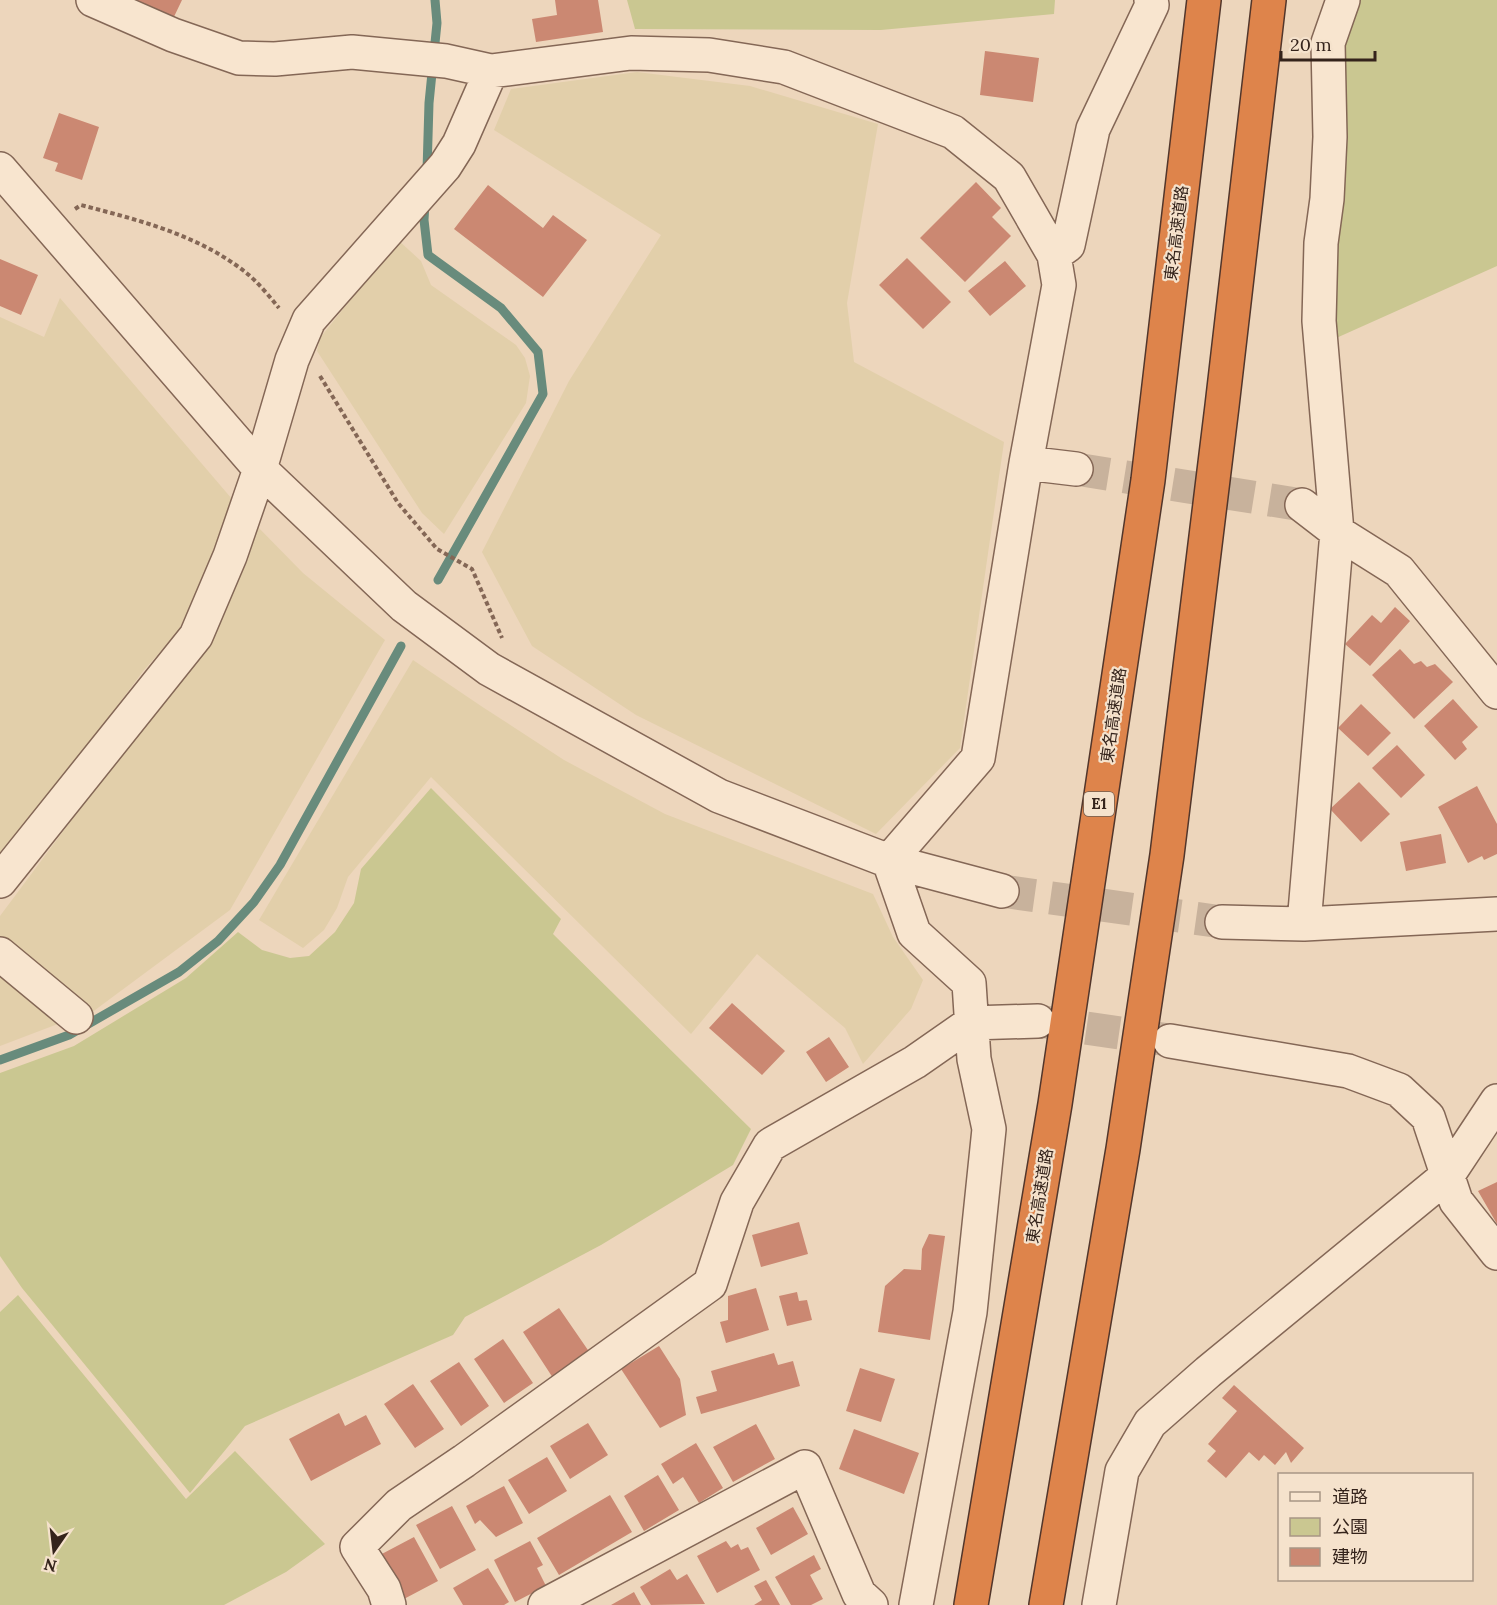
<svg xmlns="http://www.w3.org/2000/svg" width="1497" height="1605" viewBox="0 0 1497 1605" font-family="Lora,'Noto Sans JP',serif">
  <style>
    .farmland { fill: #e2cfaa }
    .green { fill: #cac791 }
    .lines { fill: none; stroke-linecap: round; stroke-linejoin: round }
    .stream { stroke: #688b7c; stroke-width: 9 }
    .building { fill: #cb8872 }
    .minor-tunnel { stroke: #c8b29c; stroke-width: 33; stroke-dasharray: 33 16; stroke-linecap: butt }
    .minor-casing { stroke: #846756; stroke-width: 36 }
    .highway-casing { stroke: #52362b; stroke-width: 36 }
    .path { stroke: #846756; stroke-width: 4; stroke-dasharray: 4.5 3; stroke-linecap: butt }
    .minor { stroke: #f8e5cf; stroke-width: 33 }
    .highway { stroke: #de844b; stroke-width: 33 }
    .labels { text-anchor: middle; stroke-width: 4.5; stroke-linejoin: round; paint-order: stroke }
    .shield { fill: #f5e2cc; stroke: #6e5c50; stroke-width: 1.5 }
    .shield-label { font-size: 15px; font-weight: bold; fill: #34231b }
    .street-label { font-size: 16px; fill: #34231b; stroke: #f5e2cc }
  </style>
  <rect width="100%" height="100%" fill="#edd6bc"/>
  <path class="farmland" d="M637 72 750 86 878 124 847 303 854 362 1004 442 960 748 876 834 636 715 532 646 482 552 569 381 661 235 494 130 511 89Z
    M398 240 421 261 431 285 516 345 525 358 530 376 526 403 444 534 422 513 317 351 320 338Z
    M60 298 232 499 220 538 178 632 144 670 0 863V317L44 337Z
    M255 524 303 573 385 640 230 910 91 1013 0 940V916L214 629Z
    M413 660 481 706 564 760 665 814 873 894 893 937 923 980 911 1009 863 1064 845 1028 757 954 691 1034 431 777 348 877 337 908 324 930 303 948 259 920Z
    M0 972 63 1022 0 1046Z"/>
  <path class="green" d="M627 0H1055L1054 14 881 30 635 29Z
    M1328 0H1497V266L1305 352 1322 126Z
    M431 788 561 919 553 934 751 1129 733 1165 601 1245 465 1317 453 1335 245 1426 190 1493 22 1288 0 1256V1073L74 1046 186 978 238 932 262 950 290 958 309 956 335 932 354 903 361 869Z
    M18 1295 186 1499 235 1451 325 1544 286 1572 224 1605H0V1312Z"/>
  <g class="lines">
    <path class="stream" d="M427 171 429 103 437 23 435 0
      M425 202 424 220 428 255 501 308 538 352 543 394 438 580
      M0 1060 69 1035 179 972 218 941 254 902 280 865 401 646"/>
  </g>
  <path class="building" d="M127 0H182L171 23Z
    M555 0H598L603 32 536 42 532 19 557 15Z
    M985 51 1039 58 1033 102 980 95Z
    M59 113 99 127 82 180 55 171 58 163 43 158Z
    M976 182 1001 208 992 217 1011 236 965 282 920 238Z
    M488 185 543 228 553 215 587 240 543 297 454 229Z
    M907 258 951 302 923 329 879 285Z
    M0 259 38 275 21 315 0 306Z
    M1005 261 1026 286 990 316 968 291Z
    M1395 607 1410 621 1370 666 1345 644 1372 615 1381 623Z
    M1400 649 1414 664 1421 661 1427 667 1435 664 1453 682 1414 719 1372 675Z
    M1453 699 1478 727 1462 742 1467 749 1455 760 1424 726Z
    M1361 704 1391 733 1368 756 1338 728Z
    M1397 745 1425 775 1401 798 1372 768Z
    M1359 782 1390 814 1361 842 1330 809Z
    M1477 786 1497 824V854L1484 860 1482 856 1468 863 1438 807Z
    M1441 834 1446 863 1406 871 1400 842Z
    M732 1003 785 1051 762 1075 709 1028Z
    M829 1037 849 1067 826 1082 806 1052Z
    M1497 1182V1224L1478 1191Z
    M799 1222 808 1254 761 1267 752 1235Z
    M929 1234 945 1236 930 1340 878 1332 885 1286 904 1269 921 1270 922 1249Z
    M756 1288 769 1330 726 1343 720 1322 728 1320V1296Z
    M797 1292 799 1301 807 1300 812 1320 787 1326 779 1296Z
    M559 1308 590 1353 553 1378 523 1332Z
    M503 1339 533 1383 504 1403 474 1359Z
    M659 1346 680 1379 686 1415 660 1428 621 1369Z
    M774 1353 778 1365 793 1361 800 1386 701 1414 696 1397 717 1391 711 1371Z
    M459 1362 489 1406 461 1426 430 1381Z
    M860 1368 895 1379 881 1422 846 1411Z
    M413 1384 444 1429 415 1448 384 1404Z
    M1234 1385 1304 1448 1291 1463 1286 1452 1275 1465 1264 1455 1259 1461 1249 1452 1226 1478 1207 1461 1216 1451 1208 1444 1237 1411 1222 1398Z
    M339 1413 345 1426 366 1415 381 1444 311 1481 289 1439Z
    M588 1423 608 1455 570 1479 550 1446Z
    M756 1424 775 1459 733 1482 713 1447Z
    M854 1429 919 1453 904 1494 839 1469Z
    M696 1443 723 1488 699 1503 683 1477 673 1484 661 1464Z
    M547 1457 567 1491 529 1514 508 1480Z
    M658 1475 679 1510 644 1531 624 1496Z
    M504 1486 523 1523 496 1537 480 1520 475 1524 466 1506Z
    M610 1495 632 1532 559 1575 537 1538Z
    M452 1506 476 1550 440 1569 416 1525Z
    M793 1507 808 1534 771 1555 756 1528Z
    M414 1537 438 1581 402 1600 378 1556Z
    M530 1541 543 1565 537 1568 546 1586 515 1602 494 1560Z
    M726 1541 731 1548 738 1544 741 1550 748 1547 760 1570 717 1593 697 1556Z
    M814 1555 821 1569 810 1575 823 1599 811 1605H791L775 1577Z
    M488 1568 509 1602 504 1605H463L453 1588Z
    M670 1569 677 1580 687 1574 705 1604 651 1605 640 1587Z
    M766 1580 780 1605H754L762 1600 754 1586Z
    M634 1592 641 1605H611Z"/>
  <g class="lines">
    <path class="minor-tunnel" d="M1076 469 1302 505
      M1002 891 1222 922
      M1038 1021 1168 1040"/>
    <defs>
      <path id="minor" d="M93 0 173 35 239 58 275 59 352 52 446 61 491 71 631 53 709 55 784 67 953 132 1009 177 1054 255 1059 285 1026 463 978 758 889 861 914 933 969 983 974 1059 989 1129 970 1312 916 1605
        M0 169 260 469 404 606 489 669 719 796 889 861 1002 891
        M1054 255 1068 245 1093 129 1152 5 1151 0
        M1026 463 1076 469
        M1302 505 1337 532 1399 571 1497 692
        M0 881 196 636 230 556 260 469 292 360 309 320 445 166 459 144 491 71
        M1222 922 1304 924 1497 914
        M1304 924 1337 532 1319 321 1321 243 1327 199 1330 137 1328 43 1343 0
        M0 954 76 1017
        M1170 1041 1348 1071 1399 1090 1428 1117 1456 1201 1497 1253
        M389 1605 384 1589 357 1547 399 1505 464 1461 710 1284 737 1202 770 1145 915 1062 971 1023 1038 1021
        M545 1605 805 1467 859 1594 871 1605
        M1099 1605 1122 1471 1150 1423 1208 1372 1448 1175 1497 1101"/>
      <path id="highway" d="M971 1605 1055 1104 1148 480 1204 0
        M1046 1605 1123 1149 1167 855 1222 406 1269 0"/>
    </defs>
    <use href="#minor" class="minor-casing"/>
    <use href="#highway" class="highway-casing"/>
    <path class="path" d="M75 209 81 205C138 220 196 234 244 271 257 281 269 296 279 308
      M320 376 398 503 437 549 472 569 502 638"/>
    <use href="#minor" class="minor"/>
    <use href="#highway" class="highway"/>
  </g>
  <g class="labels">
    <rect class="shield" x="1084" y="792" width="30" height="24" rx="4.5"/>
    <g class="shield-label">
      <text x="1099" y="809">E1</text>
    </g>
    <g class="street-label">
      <text transform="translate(1176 233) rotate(-83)" y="6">東名高速道路</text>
      <text transform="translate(1113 715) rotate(-82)" y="6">東名高速道路</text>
      <text transform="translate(1039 1196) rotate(-81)" y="6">東名高速道路</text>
    </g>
  </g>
  <rect x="1278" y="1473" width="195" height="108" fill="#f5e2cc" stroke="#a89685" stroke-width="1.5"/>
  <rect x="1290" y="1492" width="30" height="9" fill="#f8e5cf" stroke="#a89685" stroke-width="1.5"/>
  <text x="1332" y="1503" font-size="18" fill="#34231b">道路</text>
  <rect x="1290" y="1518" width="30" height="18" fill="#cac791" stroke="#a89685" stroke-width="1.5"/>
  <text x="1332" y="1533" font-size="18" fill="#34231b">公園</text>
  <rect x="1290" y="1548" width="30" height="18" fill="#cb8872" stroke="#a89685" stroke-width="1.5"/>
  <text x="1332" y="1563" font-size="18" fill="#34231b">建物</text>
  <g transform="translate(54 1551) rotate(194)" stroke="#f5e2cc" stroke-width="4.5" paint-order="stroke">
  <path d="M0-4.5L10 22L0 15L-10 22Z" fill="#34231b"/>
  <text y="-9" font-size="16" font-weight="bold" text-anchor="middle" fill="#34231b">N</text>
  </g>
  <path d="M1281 51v9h94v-9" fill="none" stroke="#34231b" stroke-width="3"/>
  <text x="1290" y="51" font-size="18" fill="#34231b" stroke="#f5e2cc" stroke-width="4.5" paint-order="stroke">20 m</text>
</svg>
